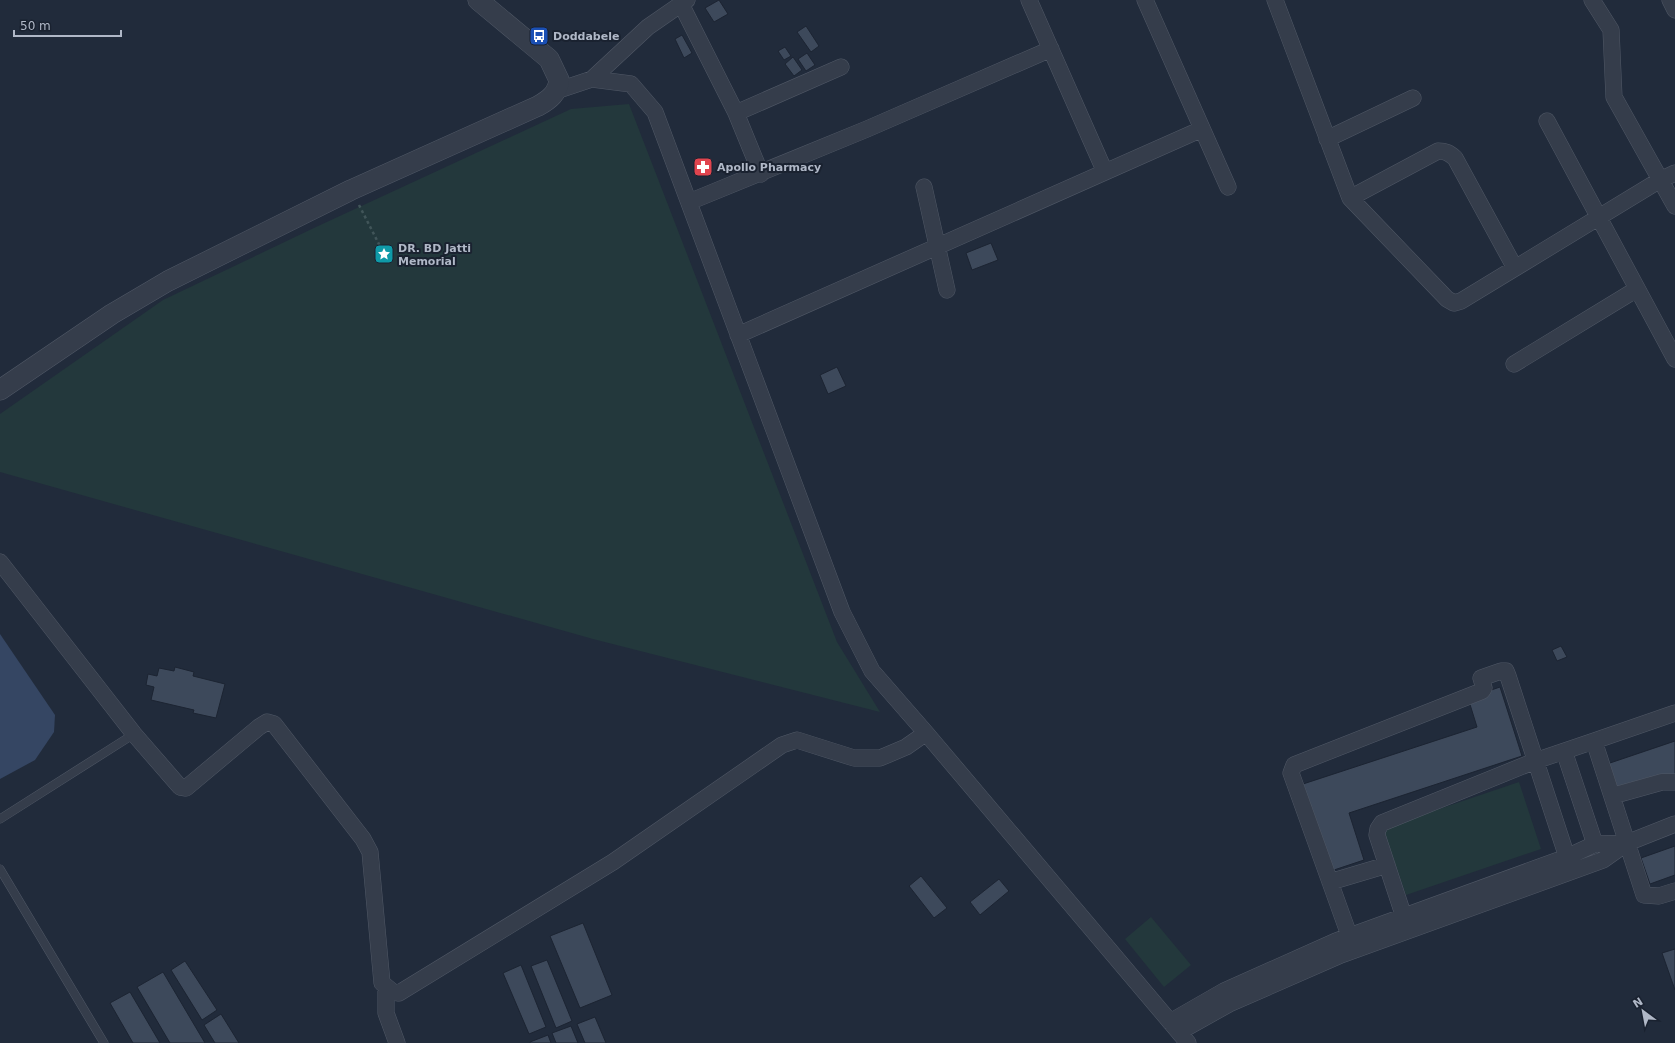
<svg xmlns="http://www.w3.org/2000/svg" width="1675" height="1043" viewBox="0 0 1675 1043" font-family="'DejaVu Sans',sans-serif">
  <style>
    .green { fill: #23383c }
    .water { fill: #354663 }
    .building { fill: #3d495b; stroke: #1c2432 }
    .lines { fill: none; stroke-linecap: round; stroke-linejoin: round }
    .service-casing { stroke: #505866; stroke-width: 9 }
    .minor-casing { stroke: #505866; stroke-width: 17 }
    .tertiary-casing { stroke: #505866; stroke-width: 21 }
    .path { stroke: #415559; stroke-width: 2.5; stroke-dasharray: 3 3; stroke-linecap: butt }
    .service { stroke: #353d4b; stroke-width: 8 }
    .minor { stroke: #353d4b; stroke-width: 16 }
    .tertiary { stroke: #353d4b; stroke-width: 20 }
    .labels { text-anchor: middle; stroke-width: 4; stroke-linejoin: round; paint-order: stroke }
    .poi-label { font-size: 11px; font-weight: bold; fill: #b0b8c7; stroke: #1a2230; text-anchor: start }
  </style>
  <rect width="100%" height="100%" fill="#212b3b"/>
  <path class="green" d="M629 104 837 642 880 712 593 639 0 472V414L163 300 316 227 571 109Z
    M1519 782 1541 849 1406 895 1383 828Z
    M1151 917 1191 965 1164 987 1125 939Z"/>
  <path class="water" d="M0 634 55 715 54 732 35 760 0 779Z"/>
  <path class="building" d="M719 0 728 14 714 22 705 8Z
    M806 26 819 46 811 52 797 32Z
    M682 35 692 53 684 58 675 39Z
    M785 47 791 56 784 60 778 51Z
    M807 53 815 65 806 71 798 59Z
    M793 57 802 70 794 76 785 64Z
    M991 243 998 260 972 270 966 253Z
    M837 367 846 386 828 394 820 375Z
    M1561 646 1567 657 1557 661 1552 650Z
    M175 667 194 672 193 676 225 684 216 718 193 713 194 710 151 700 154 687 146 685 148 674 157 676 159 668 174 671Z
    M1500 687 1522 756 1349 813 1364 860 1331 871 1303 784 1477 727 1468 698Z
    M1675 741V775L1617 795 1607 764Z
    M1675 846V875L1650 884 1641 858Z
    M921 876 947 908 934 918 909 886Z
    M999 879 1009 891 980 915 970 902Z
    M583 923 612 995 580 1008 550 936Z
    M1675 949V990L1662 953Z
    M547 960 572 1021 556 1028 531 966Z
    M185 961 217 1010 202 1020 171 970Z
    M521 965 546 1027 529 1034 503 973Z
    M163 972 205 1043H170L137 987Z
    M130 992 160 1043H133L110 1003Z
    M221 1014 239 1043H215L204 1025Z
    M595 1017 606 1043H585L577 1024Z
    M571 1026 578 1043H556L552 1033Z
    M548 1035 551 1043H530V1042Z"/>
  <g class="lines">
    <defs>
      <path id="service" d="M0 819 134 734
        M0 869 104 1043"/>
      <path id="minor" d="M1029 0 1105 172
        M1145 0 1228 187
        M1275 0 1350 198 1447 299 1454 303 1461 301 1660 180 1675 173
        M1592 0 1611 30 1614 97 1675 206
        M1670 0 1675 10
        M681 4 736 113 761 174
        M592 79 648 27 687 0
        M556 91 592 79 631 84 655 112 842 612 872 671 926 733 1188 1043
        M736 113 841 67
        M1547 121 1675 359
        M1327 139 1413 98
        M924 187 947 290
        M1350 198 1438 151C1446 151 1449 153 1455 158L1515 268
        M689 202 867 129 1051 49
        M738 335 1202 129
        M1514 364 1637 289
        M0 562 134 734 180 787 186 788 259 727 267 722 274 724 363 839 370 852 382 983 393 992 399 993 613 862 782 745 797 740 854 758H880L906 747 926 733
        M1675 713 1594 741 1644 895 1659 896 1675 891
        M1564 751 1595 844
        M1612 796 1662 782H1675
        M1627 843 1675 824
        M1330 882 1387 865
        M1404 917 1377 835 1378 829 1382 823 1535 761 1594 741
        M1353 946 1291 773 1294 765 1482 691 1484 688 1481 678 1501 671H1506L1508 676 1567 857
        M386 987V1013L397 1043
        M1170 1022 1224 991 1336 941 1567 857 1595 844 1627 843 1603 860 1341 955 1229 1004 1179 1032"/>
      <path id="tertiary" d="M0 390 112 314 168 281 351 190 538 106C549 100 558 93 559 80L549 59 478 0"/>
    </defs>
    <use href="#service" class="service-casing"/>
    <use href="#minor" class="minor-casing"/>
    <use href="#tertiary" class="tertiary-casing"/>
    <path class="path" d="M359 205 384 254"/>
    <use href="#service" class="service"/>
    <use href="#minor" class="minor"/>
    <use href="#tertiary" class="tertiary"/>
  </g>
  <defs>
    <symbol id="bus-square" viewBox="-11 -11 22 22"><rect x="-9" y="-9" width="18" height="18" rx="4" fill="#1a4fb4" stroke="#1a2230"/><path d="M-5-6H5V4H4V6H2V4H-2V6H-4V4H-5ZM-3.5-4V0h7V-4ZM-3.5 1.2v1.5H-2V1.2ZM2 1.2v1.5H3.5V1.2Z" fill="#fff"/></symbol>
    <symbol id="pharmacy-square" viewBox="-11 -11 22 22"><rect x="-9" y="-9" width="18" height="18" rx="4" fill="#e0444e" stroke="#1a2230"/><path d="M-2-6h4v4h4v4h-4v4h-4v-4h-4v-4h4Z" fill="#fff"/></symbol>
    <symbol id="sight-square" viewBox="-11 -11 22 22"><rect x="-9" y="-9" width="18" height="18" rx="4" fill="#0f9aa8" stroke="#1a2230"/><path d="M0-6L1.8-2.2L6-1.7L2.9 1.2L3.7 5.4L0 3.3L-3.7 5.4L-2.9 1.2L-6-1.7L-1.8-2.2Z" fill="#fff"/></symbol>
  </defs>
  <g fill-rule="evenodd">
    <use href="#bus-square" x="528" y="25" width="22" height="22"/>
    <use href="#pharmacy-square" x="692" y="156" width="22" height="22"/>
    <use href="#sight-square" x="373" y="243" width="22" height="22"/>
  </g>
  <g class="labels">
    <g class="poi-label">
      <text x="553" y="40">Doddabele</text>
      <text x="717" y="171">Apollo Pharmacy</text>
      <text x="398" y="252">DR. BD Jatti<tspan x="398" dy="13">Memorial</tspan></text>
    </g>
  </g>
  <g transform="translate(1643 1011) rotate(328)" stroke="#1a2230" stroke-width="3" paint-order="stroke">
  <path d="M0-3L7 15L0 10L-7 15Z" fill="#b0b8c7"/>
  <text y="-6" font-size="11" font-weight="bold" text-anchor="middle" fill="#b0b8c7">N</text>
  </g>
  <path d="M14 30v6h107v-6" fill="none" stroke="#b0b8c7" stroke-width="2"/>
  <text x="20" y="30" font-size="12" fill="#b0b8c7" stroke="#1a2230" stroke-width="3" paint-order="stroke">50 m</text>
</svg>
